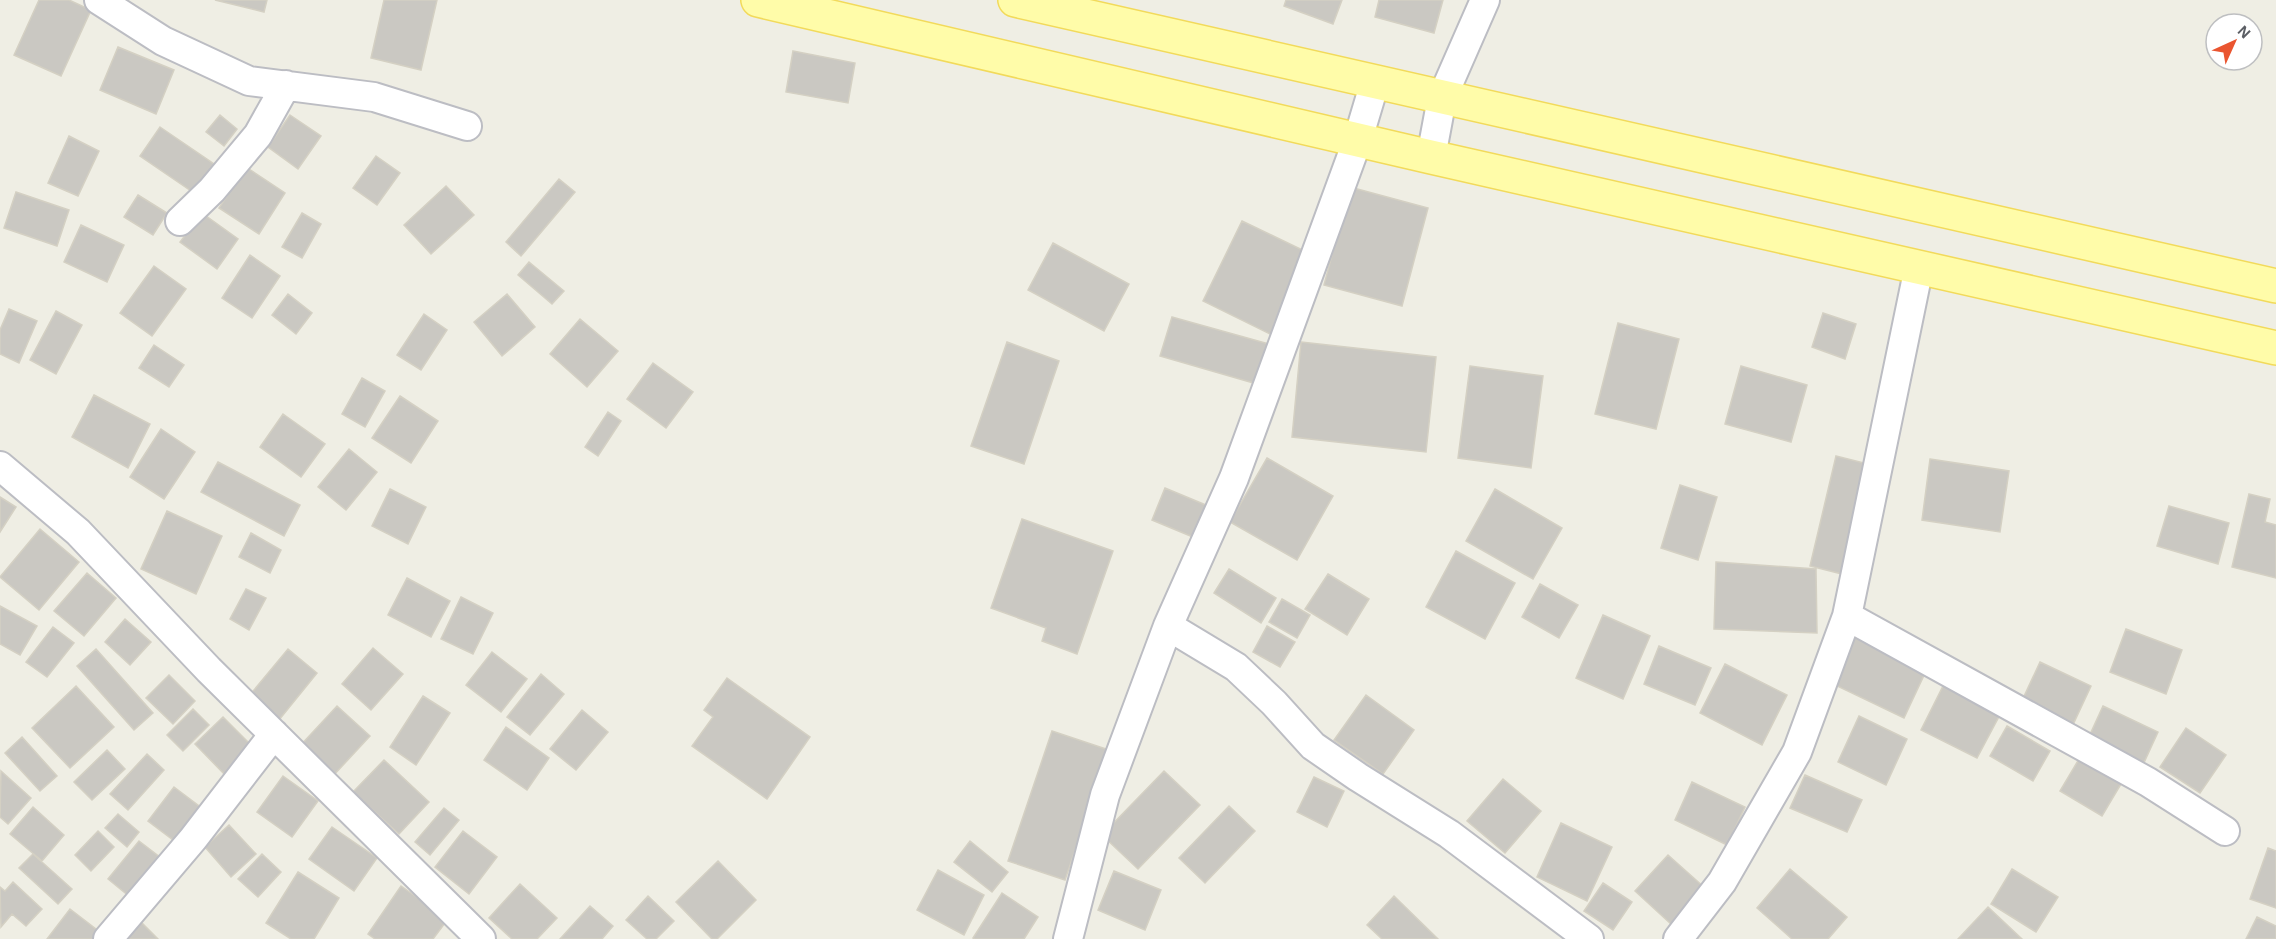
<svg xmlns="http://www.w3.org/2000/svg" width="2276" height="939" viewBox="0 0 2276 939" font-family="'Alegreya Sans',sans-serif">
  <style>
    .building { fill: #cac8c2; stroke: #d4d0c3; stroke-width: 1.5 }
    .lines { fill: none; stroke-linecap: round; stroke-linejoin: round }
    .street-casing { stroke: #bcbdc3; stroke-width: 32 }
    .primary-casing { stroke: #f2da5b; stroke-width: 36 }
    .street { stroke: #fff; stroke-width: 28 }
    .primary { stroke: #fffca9; stroke-width: 33 }
  </style>
  <rect width="100%" height="100%" fill="#efeee4"/>
  <path class="building" d="M39 0H69L91 10 61 76 14 55Z
    M215 0H267L264 12Z
    M384 0H437L421 70 371 58Z
    M1286 0H1342L1333 24 1284 6Z
    M1379 0H1443L1434 33 1375 17Z
    M118 47 174 70 156 114 100 90Z
    M793 51 855 63 848 103 786 92Z
    M220 115 237 129 224 146 206 132Z
    M290 115 321 136 298 169 268 147Z
    M160 127 217 166 197 195 140 156Z
    M69 136 99 151 78 196 48 183Z
    M376 156 400 173 377 205 353 188Z
    M246 167 285 193 259 234 219 208Z
    M559 179 575 192 521 256 506 242Z
    M446 186 474 215 431 254 404 225Z
    M1350 187 1428 208 1402 306 1324 285Z
    M16 192 69 210 57 246 4 228Z
    M138 195 167 213 153 235 124 217Z
    M202 213 238 239 217 269 180 242Z
    M302 213 321 224 302 258 282 247Z
    M1242 221 1311 254 1272 335 1203 301Z
    M81 225 124 245 107 282 64 262Z
    M1053 243 1129 284 1104 331 1028 290Z
    M250 255 280 276 252 318 222 298Z
    M529 262 564 291 552 304 518 275Z
    M154 266 186 289 152 336 120 313Z
    M288 294 312 313 296 334 272 315Z
    M507 294 535 327 502 356 474 322Z
    M9 309 37 321 19 363 0 354V330Z
    M56 311 82 325 56 374 30 360Z
    M1823 313 1856 324 1845 359 1812 347Z
    M424 314 447 330 421 370 397 355Z
    M1172 317 1269 344 1257 384 1160 356Z
    M580 319 618 351 587 387 550 354Z
    M1618 323 1679 339 1656 429 1595 414Z
    M1007 342 1059 361 1024 464 971 446Z
    M1301 342 1436 357 1426 452 1292 437Z
    M154 345 184 365 169 387 139 368Z
    M653 363 693 392 666 428 627 399Z
    M1470 366 1543 376 1531 468 1458 458Z
    M1741 366 1807 385 1791 442 1725 424Z
    M362 378 385 391 365 427 342 414Z
    M94 395 150 424 128 468 72 437Z
    M400 396 438 421 411 463 372 438Z
    M608 412 621 421 598 456 585 447Z
    M283 414 325 444 301 477 260 447Z
    M161 429 195 452 164 499 130 477Z
    M349 449 377 472 346 510 318 487Z
    M1836 456 1868 464 1842 574 1810 566Z
    M1267 458 1333 496 1297 560 1230 522Z
    M1930 459 2009 471 2000 532 1922 520Z
    M218 462 300 505 284 536 201 492Z
    M1680 485 1717 497 1698 560 1661 548Z
    M1165 488 1213 508 1200 540 1152 520Z
    M390 489 426 507 408 544 372 526Z
    M1495 489 1562 528 1533 579 1466 541Z
    M2249 494 2270 499 2265 522 2276 525V578L2232 567Z
    M0 497 16 507 0 532Z
    M2169 506 2229 523 2218 564 2157 546Z
    M167 511 222 536 196 594 141 569Z
    M1022 519 1113 551 1077 654 1042 641 1046 628 991 608Z
    M40 529 79 562 39 610 0 577Z
    M251 533 281 550 270 573 239 557Z
    M1456 551 1515 583 1485 639 1426 607Z
    M1716 562 1816 569 1817 633 1714 629Z
    M1229 569 1276 598 1261 623 1214 593Z
    M87 573 116 598 84 636 54 611Z
    M1328 574 1369 599 1347 635 1305 609Z
    M407 578 450 601 431 637 388 615Z
    M1540 584 1578 605 1559 638 1522 617Z
    M246 589 266 598 249 630 230 619Z
    M461 597 493 613 473 654 441 639Z
    M1282 599 1310 615 1297 638 1269 622Z
    M0 606 37 626 20 655 0 644Z
    M1603 615 1650 636 1623 699 1576 678Z
    M125 619 151 642 130 665 105 642Z
    M1267 626 1295 642 1280 667 1253 652Z
    M53 627 74 643 47 677 26 662Z
    M2126 629 2182 650 2166 694 2110 672Z
    M1855 637 1926 671 1904 718 1833 684Z
    M1659 646 1711 668 1695 705 1644 684Z
    M373 648 403 674 371 710 342 684Z
    M96 649 153 713 134 730 77 666Z
    M288 649 317 673 279 720 249 696Z
    M492 652 527 679 501 712 466 685Z
    M2040 662 2091 686 2071 729 2020 705Z
    M1725 664 1787 695 1762 745 1700 713Z
    M541 674 564 694 530 735 507 717Z
    M169 675 195 701 173 724 146 698Z
    M727 678 810 737 767 799 692 746 713 717 704 710Z
    M1946 680 2003 709 1977 758 1921 730Z
    M76 686 114 727 70 768 32 728Z
    M1366 695 1414 730 1383 774 1334 740Z
    M423 696 450 713 416 765 390 747Z
    M337 706 370 736 332 777 299 747Z
    M2103 706 2158 732 2142 767 2087 741Z
    M193 709 209 725 183 751 167 735Z
    M582 710 608 732 576 770 550 749Z
    M1859 716 1907 739 1886 785 1838 762Z
    M223 717 255 749 227 777 195 744Z
    M2007 726 2050 751 2033 781 1990 756Z
    M506 727 549 758 527 790 484 760Z
    M2186 728 2226 755 2200 793 2160 767Z
    M1052 731 1109 750 1065 880 1008 861Z
    M22 737 57 776 40 791 5 753Z
    M107 750 125 769 92 800 74 782Z
    M147 754 164 770 128 810 110 794Z
    M2082 754 2124 779 2102 816 2060 791Z
    M384 760 429 802 399 834 353 792Z
    M1 771 31 798 8 824 0 817Z
    M1164 771 1200 805 1138 869 1102 835Z
    M1805 775 1862 800 1847 832 1790 808Z
    M283 776 318 801 292 837 257 812Z
    M1314 777 1344 791 1327 827 1297 812Z
    M1503 779 1541 811 1505 853 1467 821Z
    M1692 782 1745 807 1727 845 1675 820Z
    M174 787 203 809 177 843 148 821Z
    M1229 806 1255 831 1205 883 1179 858Z
    M33 807 64 835 42 861 10 834Z
    M444 808 459 820 430 855 415 842Z
    M118 814 139 832 127 847 105 828Z
    M1561 823 1612 847 1587 901 1537 877Z
    M229 825 256 854 231 877 205 847Z
    M332 827 377 858 354 891 309 859Z
    M98 831 114 847 91 871 75 855Z
    M463 831 497 857 469 894 435 867Z
    M139 841 161 858 130 897 108 879Z
    M970 841 1008 872 992 892 954 862Z
    M2268 848 2276 851V908L2250 899Z
    M33 854 72 889 58 904 19 868Z
    M262 854 281 872 258 897 238 879Z
    M1668 855 1705 888 1672 925 1635 891Z
    M718 861 756 900 717 939H712L676 902Z
    M1790 869 1847 917 1828 939H1792L1757 908Z
    M2012 869 2058 897 2036 932 1991 904Z
    M938 870 984 895 964 935 917 910Z
    M1114 871 1161 890 1145 930 1098 910Z
    M298 872 339 898 314 939H291L266 923Z
    M13 882 42 909 26 926 12 914 1 927 0 887 5 891Z
    M1603 883 1632 902 1613 930 1584 911Z
    M520 884 557 918 537 939H512L489 918Z
    M401 886 448 919 433 939H375L368 934Z
    M1002 893 1038 917 1024 939H975L973 938Z
    M648 896 674 921 656 939H647L626 920Z
    M1394 896 1438 939H1382L1367 925Z
    M590 906 613 926 602 939H560Z
    M1988 907 2022 939H1958Z
    M70 909 105 936 103 939H47Z
    M2257 917 2276 926V939H2246Z
    M139 920 158 939H120Z"/>
  <g class="lines">
    <defs>
      <path id="street" d="M99 0 163 41 249 81 374 97 467 126
        M1431 157 1442 98 1485 0
        M180 221 212 190 258 135 286 85
        M0 466 78 532 209 670 481 939
        M1847 616 2148 782 2225 831
        M1168 626 1236 667 1274 703 1313 746 1358 777 1449 834 1589 939
        M108 939 193 839 274 734
        M1068 939 1105 795 1168 626 1234 478 1358 139 1375 82
        M1678 939 1722 882 1797 752 1847 616 1919 267"/>
      <path id="primary" d="M758 0 1431 157 2276 348
        M1015 0 2276 286"/>
    </defs>
    <use href="#street" class="street-casing"/>
    <use href="#primary" class="primary-casing"/>
    <use href="#street" class="street"/>
    <use href="#primary" class="primary"/>
  </g>
  <g transform="translate(2234 42) rotate(45)"><circle r="28" fill="#ffffff" stroke="#bebfc1" stroke-width="1.5"/>
  <path d="M0-4.5L10 22L0 15L-10 22Z" fill="#ea5530"/>
  <text y="-9" font-size="16" font-weight="bold" text-anchor="middle" fill="#5c5f65">N</text>
  </g>
</svg>
